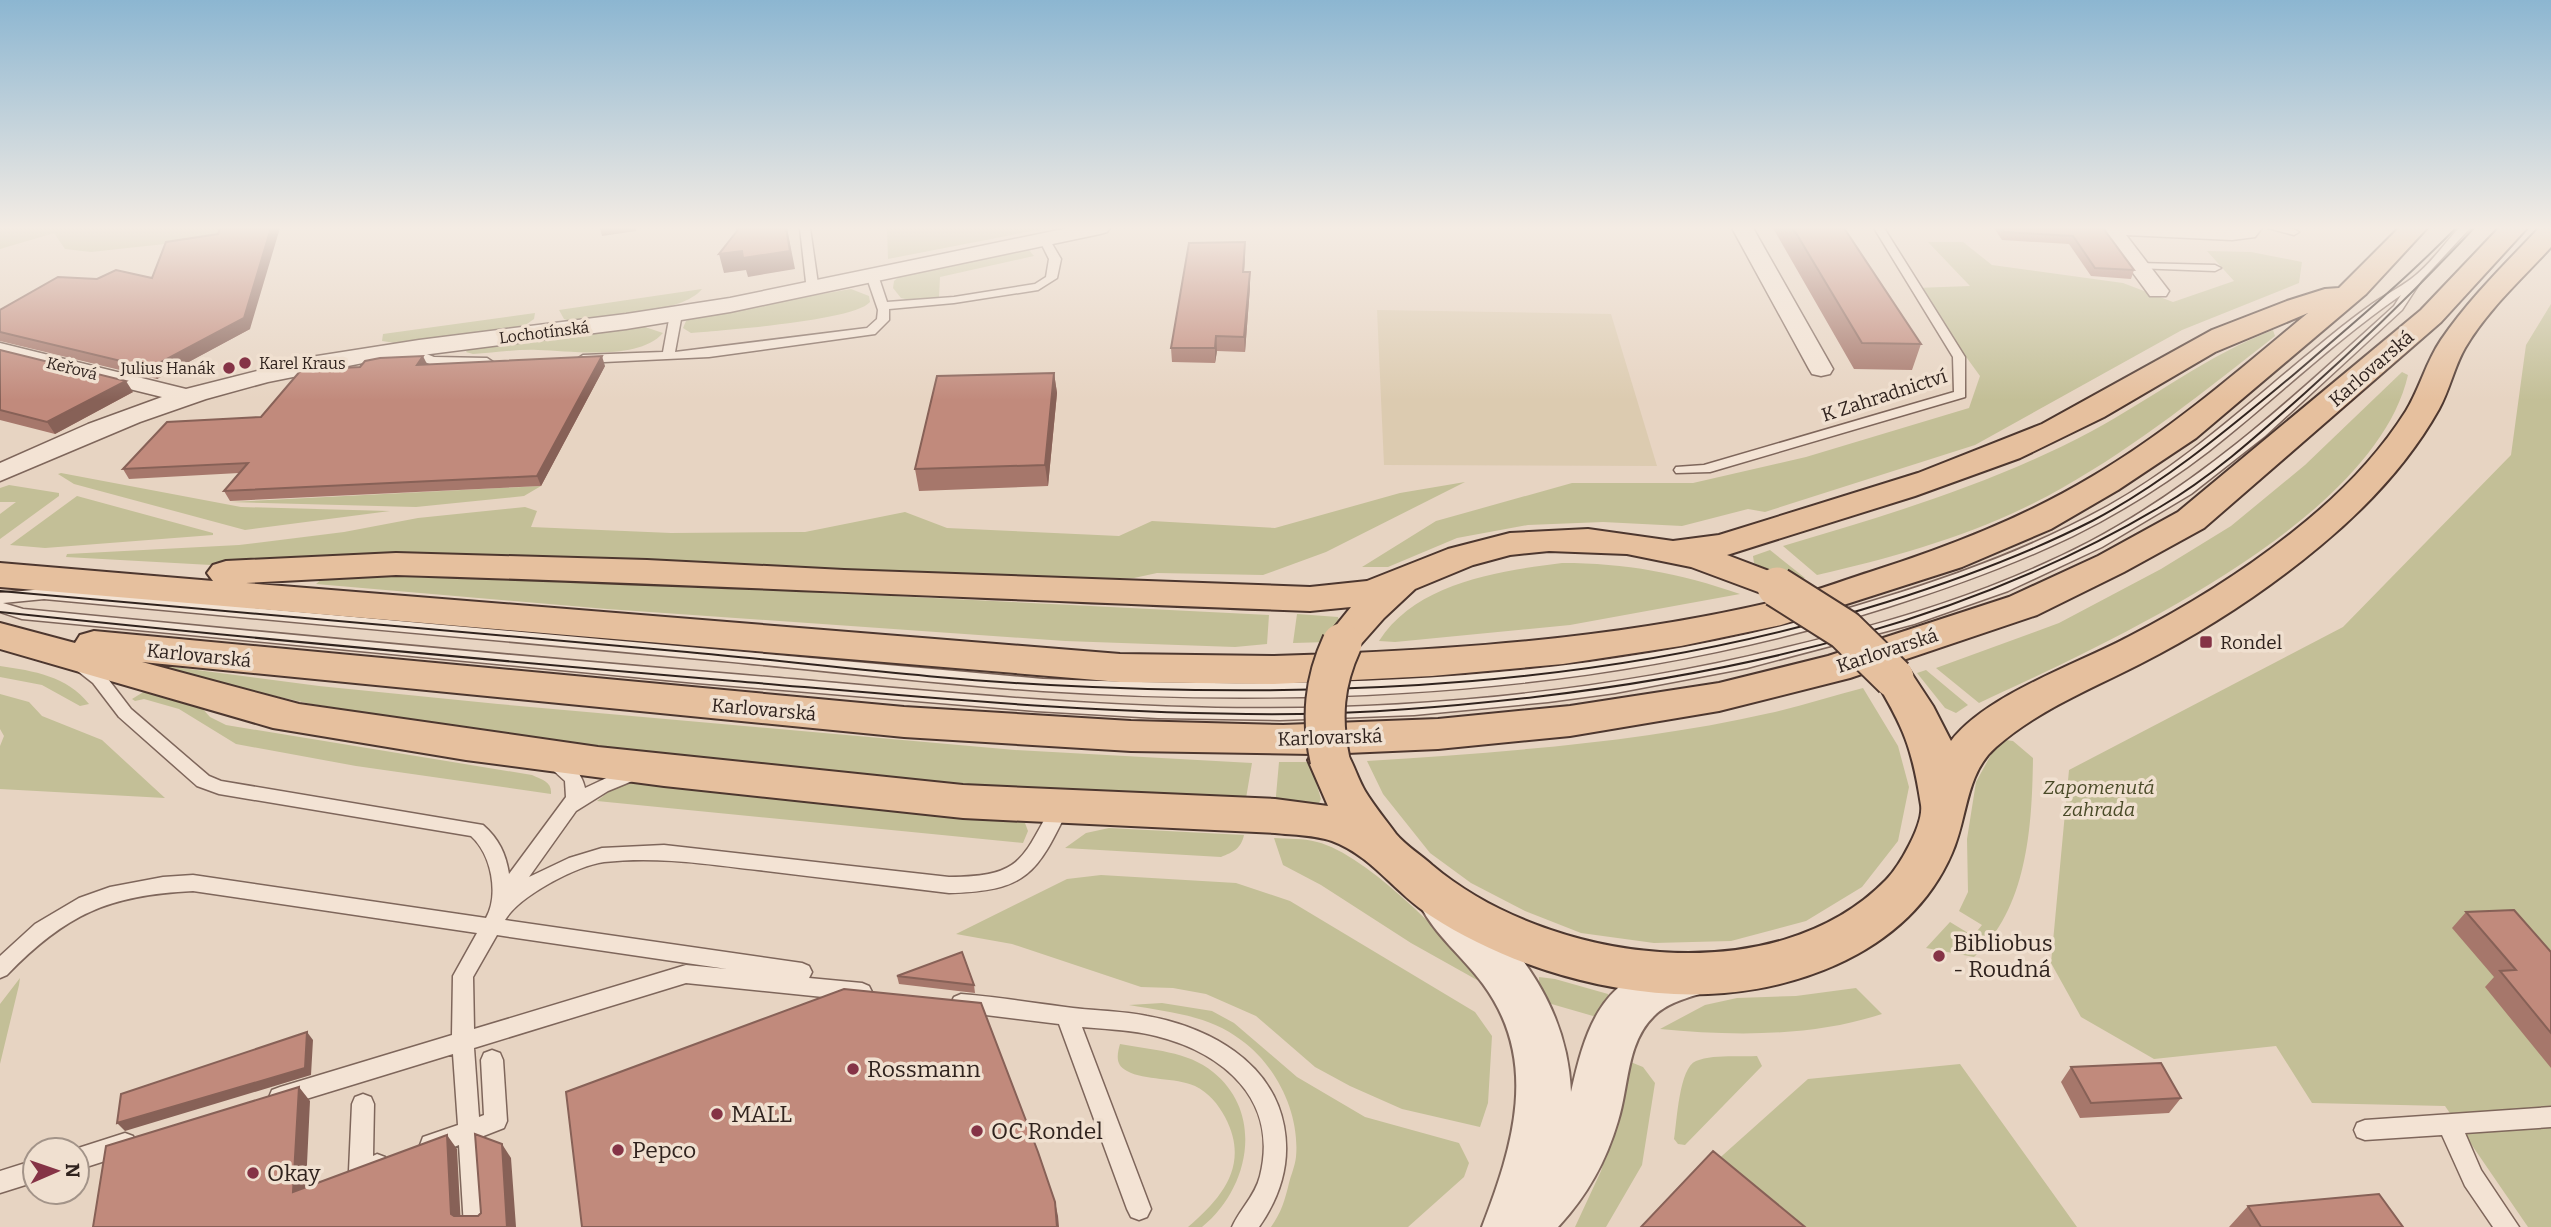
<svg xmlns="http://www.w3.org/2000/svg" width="2551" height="1227" viewBox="0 0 2551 1227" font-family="Bitter,serif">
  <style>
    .farmland { fill: #dccbb0 }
    .green { fill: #c3bf97 }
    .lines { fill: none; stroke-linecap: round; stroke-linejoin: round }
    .service-casing { stroke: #7e665b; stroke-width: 3 }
    .minor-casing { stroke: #7e665b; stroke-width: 3 }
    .tertiary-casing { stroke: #7e665b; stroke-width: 4 }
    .primary-casing { stroke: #4d372f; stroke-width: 4 }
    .service { fill: #f3e3d4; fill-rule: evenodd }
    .minor { fill: #f3e3d4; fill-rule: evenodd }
    .tertiary { fill: #f3e3d4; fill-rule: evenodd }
    .primary { fill: #e6c09e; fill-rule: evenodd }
    .tram { stroke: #30231e; stroke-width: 2 }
    .primary-bridge-casing { stroke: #4d372f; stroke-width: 43; stroke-linecap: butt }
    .primary-bridge { stroke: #e6c09e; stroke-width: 39 }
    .wall { fill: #a6776b }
    .shaded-wall { fill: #876157 }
    .building { fill: #c18a7c; stroke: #876157; stroke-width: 2 }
    .poi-dot { fill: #853346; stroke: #f0e0d0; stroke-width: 2.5 }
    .labels { text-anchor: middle; stroke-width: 7; stroke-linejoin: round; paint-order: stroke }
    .far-street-label { font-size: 16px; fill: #30231e; stroke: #f0e0d0 }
    .far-poi-label { font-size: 16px; fill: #30231e; stroke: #f0e0d0; text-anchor: start }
    .street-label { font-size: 19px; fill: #30231e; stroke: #f0e0d0 }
    .poi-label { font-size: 19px; fill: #30231e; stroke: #f0e0d0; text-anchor: start }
    .park-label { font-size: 19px; font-style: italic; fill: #494a27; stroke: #f0e0d0 }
    .near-poi-label { font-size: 23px; fill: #30231e; stroke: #f0e0d0; text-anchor: start }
  </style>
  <rect width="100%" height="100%" fill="#e7d4c2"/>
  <path class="farmland" d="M1377 310 1611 314 1657 466 1384 465Z"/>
  <path class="green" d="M0 228H241L239 236 91 252 65 249 54 233 0 249Z
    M887 228H1047L888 259Z
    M1928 242H1963L1992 265 2123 283 2173 302 2234 281 2207 251 2251 252 2302 262 2299 283 2182 330 1975 445 1765 512 1748 509 1682 526 1603 522 1528 525 1457 538 1388 567H1362L1436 521 1572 483H1693L1806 457 1969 408 1980 376 1916 288 1970 286Z
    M1016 248 1028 249 1034 256 940 277 939 297 914 301 901 298 893 288 894 281 900 276Z
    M702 289C682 314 603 316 570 321L564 319 559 310Z
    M851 289 869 296 870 302C854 321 723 330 691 333L683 328 686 321 699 315Z
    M2551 304V1227H2528L2445 1106 2312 1103 2276 1046 2154 1059 2081 1017 2051 963 2069 770 2343 627 2511 455 2526 345Z
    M535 313 534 319 524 326 395 343 382 341 383 334Z
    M631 327H645L663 333C638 361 573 351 538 350 516 349 494 353 473 354L466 352 468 349Z
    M2273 330 2275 336C2206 390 2138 445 2062 488 1987 531 1901 556 1817 575L1783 546C1888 515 1995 483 2092 431 2153 398 2208 355 2273 330Z
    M2402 372 2408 375C2374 523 2106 644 1979 703L1936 668 2059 623 2161 569 2231 526 2305 465Z
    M61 473 241 507 390 511 245 530 74 484 58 474Z
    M1465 482 1326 552 1263 575 1157 573 1134 578 1101 579 428 553 211 565 66 557 67 554 239 545 344 532 418 518 525 507 537 511 531 527 671 533 805 532 905 512 947 528 1119 536 1152 521 1275 528 1400 493Z
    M9 485 59 493V496L0 539V514L16 502H0V488Z
    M541 486 524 496 416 507 230 502Z
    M77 496 213 533V535L45 548 10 545Z
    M1770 550 1805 578 1792 581 1754 563 1753 556Z
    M1562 563C1626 563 1679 573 1740 594L1570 625 1395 642 1379 641C1416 583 1498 571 1562 563Z
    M398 575 734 588 1269 615 1267 644 1235 647 1065 641 607 609 316 584 323 578Z
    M1297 614 1338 617 1340 623 1328 642 1293 643Z
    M151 664 319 686 498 704 1015 750 1252 763 1245 804 1052 795 651 756 311 704 146 667Z
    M0 666C34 671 67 676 89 704L80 706 42 685 0 677Z
    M1926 670 1968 705 1956 713 1945 708 1917 673Z
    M1863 688 1898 746 1909 787 1898 841 1862 887 1806 921 1731 941 1654 943 1581 933 1525 911 1471 883 1430 853 1383 794 1367 761C1502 752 1638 743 1770 713 1801 706 1832 696 1863 688Z
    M145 691 200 706 210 717 226 725 532 775C543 780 552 782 551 794L356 766 236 744 179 709 144 699 135 701 132 699Z
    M0 694 29 702 42 716 102 740 165 798 0 789V746L4 736 0 729Z
    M2006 740 2013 741 2033 758C2032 825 2028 908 1974 957L1926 948 1950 922 1973 936 1982 925 1959 911 1968 892 1967 839 1976 782 1993 751Z
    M1279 762H1310L1321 799 1317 807H1275Z
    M636 778 1015 819 1025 823 1028 831 1023 843 597 801 621 782Z
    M1109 828 1244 835C1241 849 1233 852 1221 857L1065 848 1086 833Z
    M1274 838C1288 839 1303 838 1317 842 1367 854 1454 944 1486 985L1411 943 1321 885 1283 865Z
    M1101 875 1236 883 1290 901 1475 1012 1492 1036 1488 1103 1480 1127 1402 1109 1350 1086 1315 1067 1256 1016 1206 994 1173 988 1141 987 1012 944 956 934 1067 879Z
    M1539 977 1555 979 1608 994 1609 1003 1600 1018 1548 1003 1539 985Z
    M20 978 19 985 0 1064V1004Z
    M1856 988 1882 1014C1812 1037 1732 1036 1660 1029L1705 1005 1737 998 1796 996Z
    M1162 1003 1212 1011 1234 1023 1297 1077 1365 1117 1459 1143 1469 1163 1464 1177 1408 1227H1271C1281 1213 1285 1200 1289 1183 1291 1175 1295 1166 1296 1157 1300 1113 1276 1065 1241 1040 1209 1015 1168 1012 1129 1005Z
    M1120 1044C1151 1050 1188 1051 1213 1072 1265 1114 1249 1189 1202 1227H1188C1223 1197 1250 1164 1225 1117 1218 1104 1209 1093 1195 1086 1175 1077 1145 1081 1127 1071 1115 1065 1117 1055 1120 1044Z
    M1757 1056 1762 1066 1685 1145 1678 1144 1674 1139C1677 1121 1679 1068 1696 1061 1712 1054 1739 1057 1757 1056Z
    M1628 1061 1643 1067 1655 1083 1642 1165 1606 1227H1575L1601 1171 1615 1126Z
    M1960 1064 2077 1227H1792L1714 1163 1808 1079Z"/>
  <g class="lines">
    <defs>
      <path id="service" d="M800 228H810L819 291 813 294 807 291Z
        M1874 228H1884L1965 357V397L1710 472 1676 473 1674 470 1676 467 1704 465 1954 392 1953 357Z
        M2268 228H2291L2299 232 2294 235Z
        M2459 228H2470L2421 281 2402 310 2265 436 2191 494 2102 547 2008 591 1914 624 1747 668 1615 693 1548 702 1414 715 1280 720 1158 718 1036 711 697 683 22 619 0 612V593L44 589 1043 679C1325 690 1607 684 1879 599 1958 575 2036 546 2108 506 2183 464 2245 406 2311 352 2331 335 2351 319 2372 304 2385 295 2399 288 2411 279 2429 266 2444 244 2459 228ZM2401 295 2394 306C2298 393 2205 481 2089 542 1993 592 1890 623 1784 648 1599 693 1406 711 1216 708 1066 705 917 690 768 677 520 657 271 633 23 609L3 603 44 599C270 620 496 640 722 661 829 671 936 684 1043 691 1326 709 1617 693 1888 607 1951 587 2013 565 2073 536 2121 512 2166 484 2209 451 2274 400 2333 342 2401 295Z
        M1040 237H1048L1061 259 1057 278 1038 290 954 303 889 309V320L875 334 709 357 583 363 577 359 583 355 663 352 670 314 676 310 682 314 675 352 867 328 877 319 878 310 867 278 873 275 879 278 887 302 954 297 1035 284 1046 277 1049 259 1039 239Z
        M2139 263 2215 265 2221 268 2215 271 2135 268 2133 266Z
        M407 346 434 357 487 358 493 362 487 366 432 365 403 353V347Z
        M78 659 105 675 131 709 209 776 221 781 483 825C499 839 506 854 509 874L566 797 565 781 544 762 547 757 553 756C569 760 581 771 585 788L630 767H642L645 772 642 777 608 791 576 811 529 877 569 858 602 848 664 845 949 877C1022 876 1021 861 1054 802L1060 800 1066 802 1069 807C1037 874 1027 891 949 893 885 885 822 878 758 870 707 864 656 856 604 862 576 866 519 896 505 920L802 963 809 966 812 972 809 978 862 983 869 986 872 992 869 998 862 1001 686 983 474 1048 479 1117 484 1115 481 1060 484 1053 492 1050 500 1053 503 1060 507 1121 504 1128 481 1137 488 1227H464L459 1145 431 1156 423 1153 420 1145 423 1137 458 1125 453 1054 280 1107 272 1104 269 1097 272 1090 280 1087 452 1035 453 976 477 933 193 891C109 895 66 914 7 975L0 978V956L35 924 79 898 110 887 163 877 193 875 486 918C499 895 492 855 471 836L219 794 197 786 119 717 93 683 70 665ZM497 935 727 969 686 965 474 1029 473 977Z
        M961 994C998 997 1035 1003 1073 1008 1098 1011 1123 1011 1147 1016 1208 1027 1272 1061 1284 1126 1291 1163 1280 1197 1259 1227H1232C1240 1209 1255 1196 1260 1176 1279 1100 1224 1053 1156 1036 1132 1030 1106 1029 1082 1027L1151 1209 1147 1217 1139 1220 1131 1217 1127 1209 1059 1024 961 1012 954 1009 951 1003 954 997Z
        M363 1094 371 1097 374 1104 373 1156 377 1154 385 1157 389 1165 385 1173 361 1182 353 1179 349 1171 352 1104 355 1097Z
        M2551 1107V1127L2465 1133 2481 1170 2519 1227H2493L2465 1186 2442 1135 2365 1140 2357 1137 2354 1130 2357 1123 2365 1120Z
        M125 1133 133 1136 136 1144 133 1152 77 1170V1150H72Z
        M35 1160V1182L0 1193V1171Z"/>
      <path id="minor" d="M1068 228H1110L1107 232 1100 234 730 312 626 329 368 362 268 382 206 399 140 422 0 481V463L88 424 162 397 0 357V343L186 389 317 356 419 340 626 314 730 298Z
        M1732 228H1753L1833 369 1830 374 1821 376 1812 374 1809 369Z
        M2100 228H2262L2255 237 2232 240 2126 235 2169 291 2166 296H2150Z"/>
      <path id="tertiary" d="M1444 886C1464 892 1475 906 1490 921 1536 970 1568 1023 1571 1092 1585 1031 1599 982 1665 963 1685 956 1691 953 1712 960L1719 975 1712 990C1692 997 1669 1001 1654 1016 1626 1043 1629 1087 1618 1121 1606 1162 1587 1196 1558 1227H1482C1513 1146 1540 1061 1483 984 1463 957 1435 935 1420 905L1427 891Z"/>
      <path id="primary" d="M2399 228H2427L2366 294 2196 438 2118 490 2051 529 1962 567 1781 625 1681 646 1563 664 1432 676 1274 684 1120 682 0 587V563L213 581 207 573 213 565 226 561 396 553 647 560 844 570 1310 587 1367 581 1448 549 1510 533 1588 529 1673 541 1719 535 1918 473 2042 424 2212 330 2287 301 2325 289 2339 288ZM2308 313C2239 370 2171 430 2093 476 2023 518 1948 547 1870 572 1838 582 1806 595 1773 602 1636 634 1494 647 1353 653L1384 618 1415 589 1473 565 1510 555 1549 551 1627 554 1691 567 1777 599 1790 595 1796 587 1790 579 1727 555 1915 496 2020 458 2104 417 2215 352ZM396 575C701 584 1005 600 1310 611L1351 607 1322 643 1328 652 1334 654 1274 656 1120 654 246 583Z
        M2499 228H2527L2441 322 2204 528 2124 572 2037 615 1850 678 1719 711 1570 736 1438 749 1347 753C1354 765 1358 779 1365 791 1374 806 1386 820 1396 834 1405 845 1421 855 1432 865 1546 962 1774 995 1886 880 1899 867 1924 824 1921 805 1912 747 1904 728 1874 678L1880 668 1894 664 1908 668 1933 706 1951 741C1986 695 2077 664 2128 637 2186 607 2243 572 2294 531 2336 498 2377 457 2406 411 2420 388 2426 362 2441 340 2469 299 2505 264 2539 228H2551V247C2522 279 2487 310 2465 348 2454 367 2450 389 2439 409 2410 461 2366 508 2320 546 2265 592 2203 632 2140 664 2091 689 2038 710 1996 747 1965 774 1968 817 1952 853 1907 958 1781 999 1674 994 1590 990 1502 962 1431 916 1397 895 1371 855 1332 841 1314 835 1294 835 1275 833L963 818 664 786 466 760 273 728 0 649V623L75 643 80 635 94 631 904 707 1131 721 1283 725 1438 719 1570 706 1719 683 1828 656 2009 597 2098 556 2178 512 2421 310ZM142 662 904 737 1131 751 1312 754 1308 760 1328 806 1275 799 963 785 598 747 299 704Z"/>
    </defs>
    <use href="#service" class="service-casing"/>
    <use href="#minor" class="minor-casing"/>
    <use href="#tertiary" class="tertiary-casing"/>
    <use href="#primary" class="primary-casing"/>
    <use href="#service" class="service"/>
    <use href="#minor" class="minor"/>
    <use href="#tertiary" class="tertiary"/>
    <use href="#primary" class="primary"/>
    <path class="tram" d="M0 591C229 610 458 631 687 652 808 663 929 679 1050 685 1331 700 1616 687 1887 602 1957 580 2027 554 2092 521 2166 482 2228 429 2292 376 2348 328 2404 281 2456 228
      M0 612C244 638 489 660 734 681 922 697 1110 716 1299 714 1378 713 1457 706 1535 697 1753 671 1970 620 2160 507 2213 476 2259 434 2305 393 2363 341 2420 286 2474 228"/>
    <defs>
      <path id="primary-bridge" d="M1777 587 1845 630 1894 678
        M1330 760C1321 718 1324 682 1342 643"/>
    </defs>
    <use href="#primary-bridge" class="primary-bridge-casing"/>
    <use href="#primary-bridge" class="primary-bridge"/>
  </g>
  <path class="wall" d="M1773 228H1844L1921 344 1912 370 1854 369Z
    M1994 228H2103L2134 270 2131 279 2091 276 2069 244 2002 240Z
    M1245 242 1244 272 1250 287 1245 352 1217 351 1215 363 1172 362 1171 348Z
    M152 278 250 329 157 379 0 341V310L97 279Z
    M0 350 133 392 55 434 0 420Z
    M427 364 605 366 541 486 230 501 224 491 239 473 129 479 123 469 261 417Z
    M1054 373 1057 393 1048 486 919 491 915 469Z
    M2466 912 2551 952V1068L2485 987 2494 977 2452 928Z
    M897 976 974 985 975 993 899 984Z
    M2071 1067 2181 1098 2169 1113 2080 1118 2061 1082Z
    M2248 1206 2403 1227H2229Z"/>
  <path class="shaded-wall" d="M271 228H280L250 329 157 379 150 368Z
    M600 228H636V231L602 236Z
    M787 228 795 269 748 277 746 270 724 273 719 254 742 251Z
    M1245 242V256L1243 287V272Z
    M1250 272V287L1245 352 1244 337Z
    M1216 336 1217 351 1215 363V348Z
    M423 356 428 366 417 365Z
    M602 356 605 366 541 486 537 476Z
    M1054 373 1057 393 1048 486 1045 465Z
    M126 381 133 392 55 434 47 422Z
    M307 1032 313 1040 311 1075 125 1131 117 1123Z
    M299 1087 310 1101 305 1206 293 1192Z
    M447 1135 457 1149 461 1227 451 1214Z
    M502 1144 511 1158 516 1227H507Z
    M1055 1202 1058 1216 1059 1227H1057Z"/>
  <path class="building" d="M220 228H271L244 318 150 368 0 332V310L58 277 97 279 116 270 152 278 166 242 218 234Z
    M737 228H786L790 251 743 258 742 251 719 254 737 231Z
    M1793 228H1844L1921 344 1862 343Z
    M2002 228H2103L2134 270 2095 268 2073 236 2004 232Z
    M1245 242 1243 272H1250L1244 337 1216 336 1215 348H1171L1189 243Z
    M0 350 126 381 47 422 0 410Z
    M423 356 417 365 602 356 537 476 224 491 248 463 123 469 167 422 261 417 301 370 360 367 365 361 380 358Z
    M1054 373 1045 465 915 469 937 376Z
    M2514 910 2551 952V1033L2500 971 2516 970 2466 912Z
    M962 952 974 985 897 976Z
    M844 989 981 1003 1038 1152 1055 1202 1057 1227H582L566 1092Z
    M307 1032 305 1068 117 1123 121 1094Z
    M2161 1063 2181 1098 2091 1103 2071 1067Z
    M299 1087 293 1192 447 1135 451 1214 454 1216H478L481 1213 475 1134 502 1144 507 1227H93L106 1146Z
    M1713 1151 1805 1227H1641Z
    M2379 1194 2403 1227H2261L2248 1206Z"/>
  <linearGradient id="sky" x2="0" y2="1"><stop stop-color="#8cb6d1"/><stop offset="0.57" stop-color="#f4ece4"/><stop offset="1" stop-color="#f4ece4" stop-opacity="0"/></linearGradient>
  <rect width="2551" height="400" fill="url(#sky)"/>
  <g class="poi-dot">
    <circle cx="245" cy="363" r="7"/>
    <circle cx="229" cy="368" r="7"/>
    <rect x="2199" y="635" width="14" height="14" rx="3.5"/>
    <circle cx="1939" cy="956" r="7"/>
    <circle cx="853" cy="1069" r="7"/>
    <circle cx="717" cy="1114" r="7"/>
    <circle cx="977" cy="1131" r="7"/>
    <circle cx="618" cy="1150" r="7"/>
    <circle cx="253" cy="1173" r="7"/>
  </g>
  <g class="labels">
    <g class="far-street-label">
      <text transform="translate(544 332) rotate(-7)" y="6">Lochotínská</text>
      <text transform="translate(72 368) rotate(14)" y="6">Keřová</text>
    </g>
    <g class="far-poi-label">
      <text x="259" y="369">Karel Kraus</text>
      <text x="215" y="374" text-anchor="end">Julius Hanák</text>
    </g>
    <g class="street-label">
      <text transform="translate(2371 368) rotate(-41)" y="7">Karlovarská</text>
      <text transform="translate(1884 395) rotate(-18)" y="7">K Zahradnictví</text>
      <text transform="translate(1887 650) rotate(-18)" y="7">Karlovarská</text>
      <text transform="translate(199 655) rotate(6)" y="7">Karlovarská</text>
      <text transform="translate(764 709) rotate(5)" y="7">Karlovarská</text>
      <text transform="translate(1330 737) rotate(-2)" y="7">Karlovarská</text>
    </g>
    <g class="poi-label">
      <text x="2220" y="649">Rondel</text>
    </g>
    <g class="park-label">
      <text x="2099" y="794">Zapomenutá<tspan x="2099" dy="22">zahrada</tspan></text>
    </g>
    <g class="near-poi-label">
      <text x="1953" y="951">Bibliobus<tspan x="1953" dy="26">- Roudná</tspan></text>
      <text x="867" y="1077">Rossmann</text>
      <text x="731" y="1122">MALL</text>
      <text x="991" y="1139">OC Rondel</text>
      <text x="632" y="1158">Pepco</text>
      <text x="267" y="1181">Okay</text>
    </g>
  </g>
  <g transform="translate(56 1171) rotate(88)"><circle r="33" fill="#f0e0d0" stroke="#a39489" stroke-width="2"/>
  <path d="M0-5L12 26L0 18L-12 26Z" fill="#853346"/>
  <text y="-10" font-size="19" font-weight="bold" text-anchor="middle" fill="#30231e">N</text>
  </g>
</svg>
